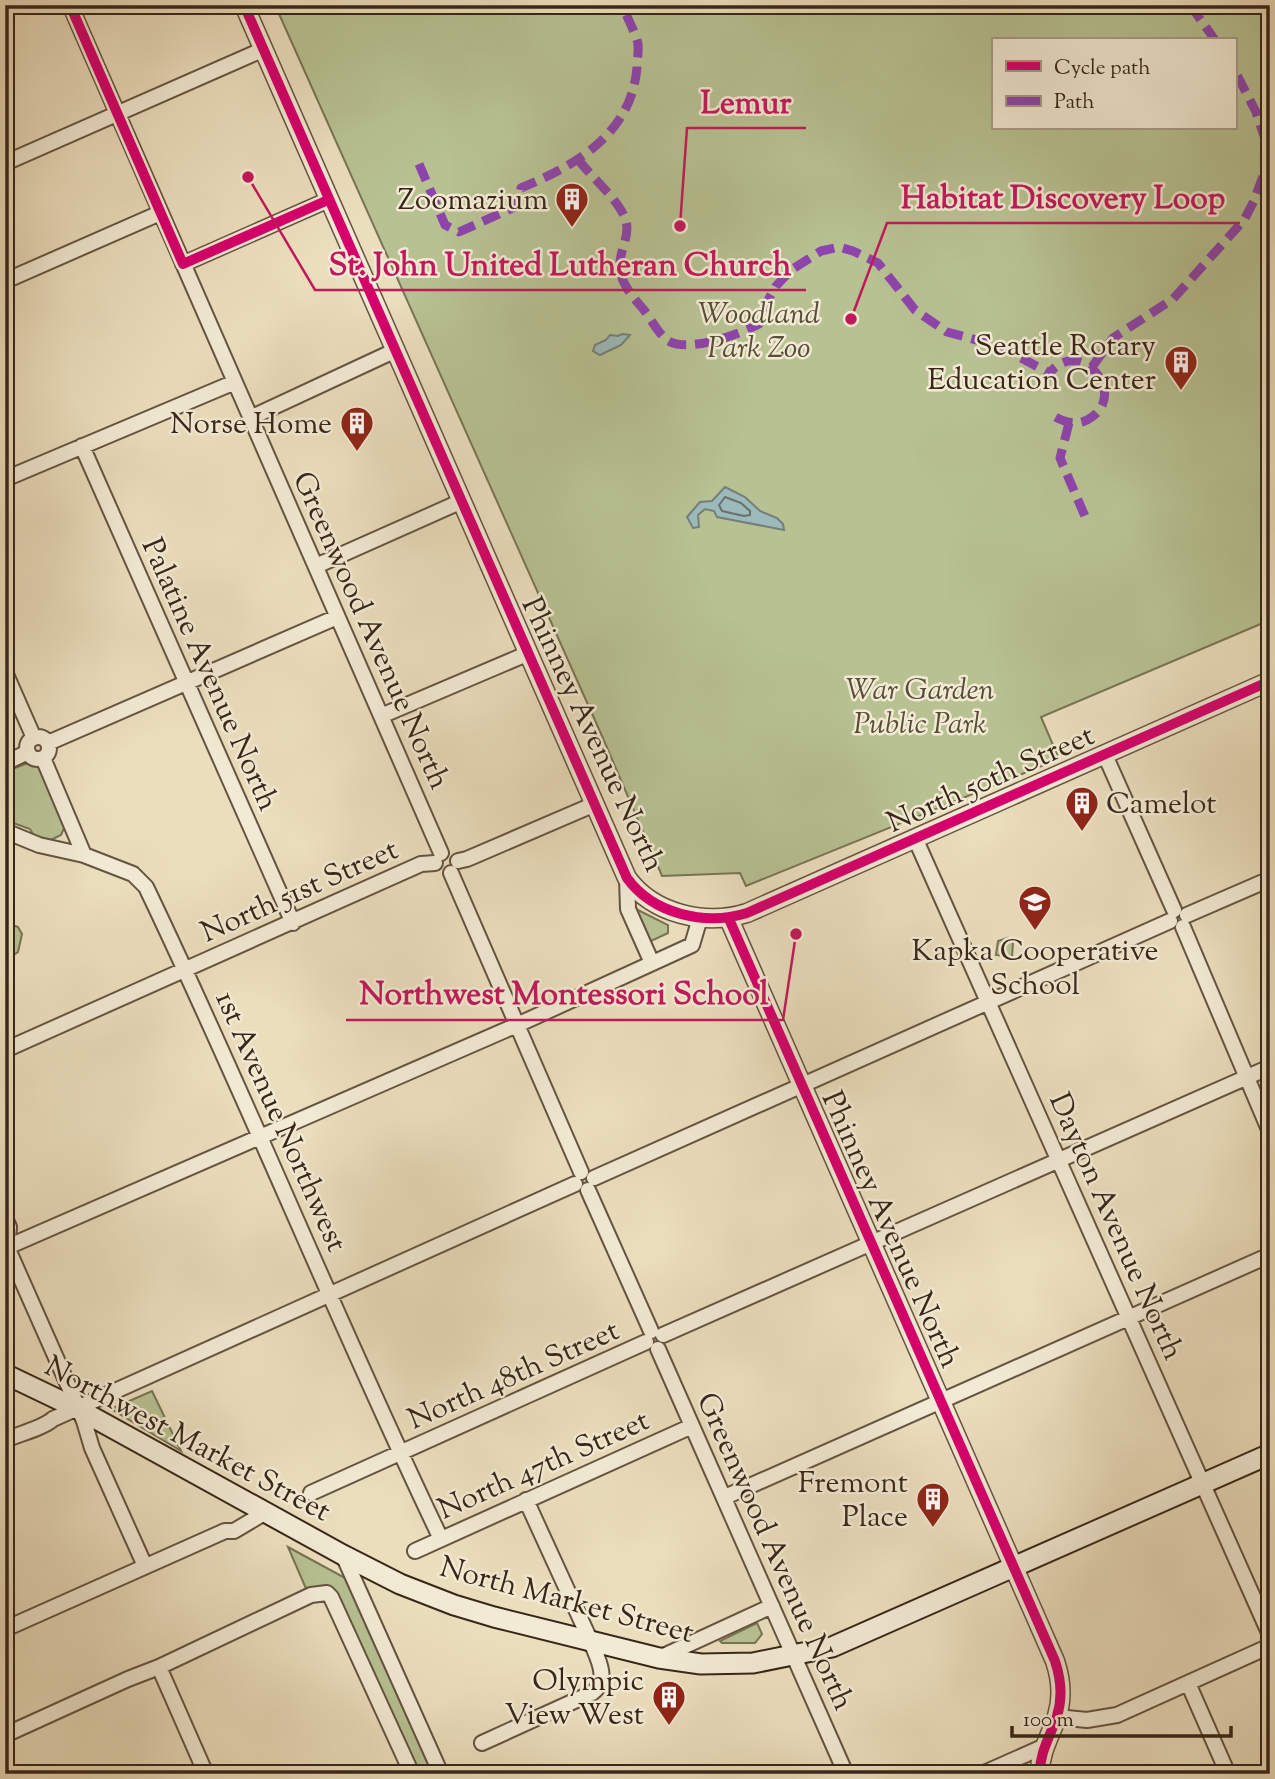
<svg xmlns="http://www.w3.org/2000/svg" width="1275" height="1779" viewBox="0 0 1275 1779" font-family="'Sorts Mill Goudy',serif">
  <style>
    .green { fill: #b7c192; stroke: #787455; stroke-width: 2; fill-rule: evenodd }
    .water { fill: #9cbabb; stroke: #747f7a; stroke-width: 2 }
    .lines { fill: none; stroke-linecap: round; stroke-linejoin: round }
    .shore { stroke: #6a706a; stroke-width: 2 }
    .minor-casing { stroke: #655441; stroke-width: 18 }
    .tertiary-casing { stroke: #655441; stroke-width: 21 }
    .secondary-casing { stroke: #382618; stroke-width: 23 }
    .minor { stroke: #f2ead4; stroke-width: 14 }
    .tertiary { stroke: #f2ead4; stroke-width: 18 }
    .secondary { stroke: #f2ead4; stroke-width: 19 }
    .quiet { stroke: #8e44ad; stroke-width: 9; stroke-dasharray: 18 9; stroke-linecap: butt }
    .cycleway-casing { stroke: #f2ead4; stroke-width: 15 }
    .cycleway { stroke: #d6006c; stroke-width: 10 }
    .labels { text-anchor: middle; stroke-width: 5; stroke-linejoin: round; paint-order: stroke }
    .poi-label { font-size: 30px; fill: #382618; stroke: #f2ead4; text-anchor: end }
    .park-label { font-size: 30px; font-style: italic; fill: #584d36; stroke: #f2ead4 }
    .street-label { font-size: 30px; fill: #382618; stroke: #f2ead4 }
    .leader { fill: none; stroke: #c2185b; stroke-width: 2.5 }
    .callout-dot { fill: #c2185b; stroke: #f2ead4; stroke-width: 2.5 }
    .callout-label { font-size: 32px; text-anchor: middle; font-weight: bold; fill: #c2185b; stroke: #f2ead4; stroke-width: 5; stroke-linejoin: round; paint-order: stroke }
  </style>
  <rect width="100%" height="100%" fill="#ebdebd"/>
  <filter id="stains"><feTurbulence type="fractalNoise" baseFrequency=".00286" numOctaves="4"/><feColorMatrix values="0 0 0 0 .2 0 0 0 0 .09 0 0 0 0 .02 0 0 0 .5 -.17"/></filter>
  <radialGradient id="worn" r=".72"><stop offset=".6" stop-color="#630" stop-opacity="0"/><stop offset="1" stop-color="#630" stop-opacity=".3"/></radialGradient>
  <path class="green" d="M275 5H1270V620L1041 717 1059 759 746 886 740 873 662 876 602 736ZM993 40H1235V128H993Z
    M30 762 40 768 65 826 61 835 45 843 36 839 30 829 5 820V772Z
    M634 908 668 925V933L649 942Z
    M5 922 18 927 22 934 18 952 5 960Z
    M1008 938 1013 943 1012 957 996 955 998 941Z
    M152 1391 181 1451 111 1409Z
    M288 1547 347 1579 433 1774H417L338 1597C328 1586 321 1586 307 1591Z
    M757 1623 762 1634 755 1643H722L720 1641Z"/>
  <path class="water" d="M622 334 630 335 621 345 600 355 593 351 595 345 606 340 610 335 618 336Z
    M725 487 745 497 760 511 777 518 783 524 784 530 717 517 714 511 705 509 698 515 699 527 693 528 687 517 700 502 712 501Z"/>
  <g class="lines">
    <path class="shore" d="M725 497 741 503 750 511V515L744 516 722 511 719 505Z"/>
    <defs>
      <path id="minor" d="M70 5 441 853
        M5 163 262 50
        M183 264 328 200
        M5 281 160 213
        M250 418 394 351
        M82 446 293 923
        M5 479 235 382
        M316 566 462 501
        M5 672 34 738
        M381 716 529 653
        M27 748a11 11 0 1 1 22 0a11 11 0 1 1-22 0Z
        M48 743 337 617
        M1105 755 1174 910
        M43 758 84 855 133 874 146 887C249 1102 338 1324 441 1539
        M5 763 28 752
        M5 831 39 845 84 855
        M915 838 1270 1635
        M458 861 467 859 595 804
        M451 873 581 1172
        M627 878 628 909 652 963
        M1187 915 1270 879
        M1183 927 1270 1132
        M5 1050 421 864 435 863
        M594 1178 1170 921
        M588 1190 651 1331
        M5 1218 9 1227 7 1247 84 1421 92 1448 145 1566
        M5 1248 517 1025 692 945 700 918
        M663 1335 1270 1067
        M658 1349 846 1774
        M5 1440C19 1434 43 1428 53 1419L575 1184
        M311 1493 646 1342
        M725 1497 1270 1255
        M415 1551 692 1426
        M343 1555 441 1774
        M5 1629 225 1531H234L266 1512
        M659 1658 772 1606
        M159 1667 206 1774
        M1188 1683 1228 1774
        M1057 1717 1087 1720 1117 1715 1270 1646
        M5 1735 128 1679 159 1667 311 1595 327 1593 331 1597 412 1774
        M482 1743 592 1693C610 1680 598 1659 591 1642L526 1500
        M982 1774 1045 1746"/>
      <path id="tertiary" d="M244 5 627 878C653 914 705 926 747 913L1270 681
        M729 919 1055 1661C1061 1679 1063 1697 1057 1716 1051 1735 1039 1753 1040 1774"/>
      <path id="secondary" d="M5 1374 78 1409 343 1555 400 1584 454 1605 494 1617 659 1658 701 1664 753 1663 832 1647 1270 1454"/>
    </defs>
    <use href="#minor" class="minor-casing"/>
    <use href="#tertiary" class="tertiary-casing"/>
    <use href="#secondary" class="secondary-casing"/>
    <use href="#minor" class="minor"/>
    <use href="#tertiary" class="tertiary"/>
    <use href="#secondary" class="secondary"/>
    <path class="quiet" d="M1190 5 1215 40
      M578 159C591 177 617 198 625 218 632 235 618 251 620 269 622 286 634 298 644 310 651 319 658 333 667 340 686 354 740 334 759 324L767 302 776 286 791 270 821 251 839 247 853 251 878 263 915 310 947 332 999 346 1049 373
      M419 164 445 225 459 232 517 206 521 188C577 165 632 133 637 67 637 58 640 47 637 40 633 28 627 17 622 5
      M1092 367 1113 338 1173 299 1244 220 1254 201 1267 165 1268 148 1256 112 1235 71
      M1044 381C1075 327 1134 396 1087 420 1075 426 1063 422 1052 415
      M1069 423 1060 458 1087 521"/>
    <defs>
      <path id="cycleway" d="M70 5 183 264 328 200
        M244 5 627 878C653 914 705 926 747 913L1270 681
        M729 919 1055 1661C1061 1679 1063 1697 1057 1716 1051 1735 1039 1753 1040 1774"/>
    </defs>
    <use href="#cycleway" class="cycleway-casing"/>
    <use href="#cycleway" class="cycleway"/>
  </g>
  <defs>
    <symbol id="building-pin" viewBox="-11 -11 22 30"><path d="M0 17L-7.5 6A9.5 9.5 0 1 1 7.5 6Z" fill="#8f2418" stroke="#f2ead4"/><path d="M-4-6H4V6H1V3H-1V6H-4ZM-2.5-4.3h1.7v1.8h-1.7ZM.8-4.3h1.7v1.8H.8ZM-2.5-1h1.7V.8h-1.7ZM.8-1h1.7V.8H.8Z" fill="#fff"/></symbol>
    <symbol id="school-pin" viewBox="-11 -11 22 30"><path d="M0 17L-7.5 6A9.5 9.5 0 1 1 7.5 6Z" fill="#8f2418" stroke="#f2ead4"/><path d="M0-5L7-2L0 1L-7-2ZM-4 1L0 2.5L4 1V4Q0 6-4 4Z" fill="#fff"/></symbol>
  </defs>
  <g fill-rule="evenodd">
    <use href="#building-pin" x="553" y="180" width="38" height="52"/>
    <use href="#building-pin" x="1162" y="343" width="38" height="52"/>
    <use href="#building-pin" x="338" y="404" width="38" height="52"/>
    <use href="#building-pin" x="1063" y="784" width="38" height="52"/>
    <use href="#school-pin" x="1016" y="883" width="38" height="52"/>
    <use href="#building-pin" x="914" y="1480" width="38" height="52"/>
    <use href="#building-pin" x="650" y="1678" width="38" height="52"/>
  </g>
  <g class="labels">
    <g class="poi-label">
      <text x="548" y="209">Zoomazium</text>
      <text x="1156" y="355">Seattle Rotary<tspan x="1156" dy="34">Education Center</tspan></text>
      <text x="332" y="433">Norse Home</text>
      <text x="1106" y="813" text-anchor="start">Camelot</text>
      <text x="1035" y="960" text-anchor="middle">Kapka Cooperative<tspan x="1035" dy="34">School</tspan></text>
      <text x="908" y="1492">Fremont<tspan x="908" dy="34">Place</tspan></text>
      <text x="644" y="1690">Olympic<tspan x="644" dy="34">View West</tspan></text>
    </g>
    <g class="park-label">
      <text x="759" y="323">Woodland<tspan x="759" dy="34">Park Zoo</tspan></text>
      <text x="920" y="699">War Garden<tspan x="920" dy="34">Public Park</tspan></text>
    </g>
    <g class="street-label">
      <text transform="translate(372 630) rotate(66)" y="10">Greenwood Avenue North</text>
      <text transform="translate(211 674) rotate(66)" y="10">Palatine Avenue North</text>
      <text transform="translate(594 734) rotate(65)" y="10">Phinney Avenue North</text>
      <text transform="translate(990 778) rotate(-24)" y="10">North 50th Street</text>
      <text transform="translate(299 890) rotate(-24)" y="10">North 51st Street</text>
      <text transform="translate(282 1121) rotate(66)" y="10">1st Avenue Northwest</text>
      <text transform="translate(1117 1226) rotate(66)" y="10">Dayton Avenue North</text>
      <text transform="translate(892 1229) rotate(66)" y="10">Phinney Avenue North</text>
      <text transform="translate(513 1374) rotate(-24)" y="10">North 48th Street</text>
      <text transform="translate(188 1438) rotate(28)" y="10">Northwest Market Street</text>
      <text transform="translate(543 1464) rotate(-24)" y="10">North 47th Street</text>
      <text transform="translate(776 1551) rotate(66)" y="10">Greenwood Avenue North</text>
      <text transform="translate(567 1599) rotate(15)" y="10">North Market Street</text>
    </g>
  </g>
  <path class="leader" d="M680 226L687 128H806M851 319L887 223H1240M248 177L315 290H806M796 934L783 1020H346"/>
  <g class="callout-dot">
    <circle cx="680" cy="226" r="7"/>
    <circle cx="851" cy="319" r="7"/>
    <circle cx="248" cy="177" r="7"/>
    <circle cx="796" cy="934" r="7"/>
  </g>
  <g class="callout-label">
    <text x="746" y="113">Lemur</text>
    <text x="1063" y="208">Habitat Discovery Loop</text>
    <text x="560" y="275">St. John United Lutheran Church</text>
    <text x="564" y="1004">Northwest Montessori School</text>
  </g>
  <rect width="1275" height="1779" fill="none" stroke="#ebdebd" stroke-width="28"/>
  <rect x="7" y="7" width="1261" height="1765" fill="none" stroke="#382618" stroke-width="3.5"/>
  <rect x="14" y="14" width="1247" height="1751" fill="none" stroke="#382618" stroke-width="2"/>
  <rect x="992" y="38" width="245" height="91" fill="#f2ead4" stroke="#a89c89" stroke-width="2"/>
  <rect x="1006" y="61" width="35" height="10" fill="#d6006c" stroke="#a89c89" stroke-width="2"/>
  <text x="1054" y="74" font-size="21" fill="#382618">Cycle path</text>
  <rect x="1006" y="96" width="35" height="10" fill="#8e44ad" stroke="#a89c89" stroke-width="2"/>
  <text x="1054" y="108" font-size="21" fill="#382618">Path</text>
  <path d="M1012 1726v10h219v-10" fill="none" stroke="#382618" stroke-width="3.5"/>
  <text x="1023" y="1726" font-size="21" fill="#382618" stroke="#f2ead4" stroke-width="5" paint-order="stroke">100 m</text>
  <rect width="100%" height="100%" filter="url(#stains)"/>
  <rect width="100%" height="100%" fill="url(#worn)"/>
</svg>
